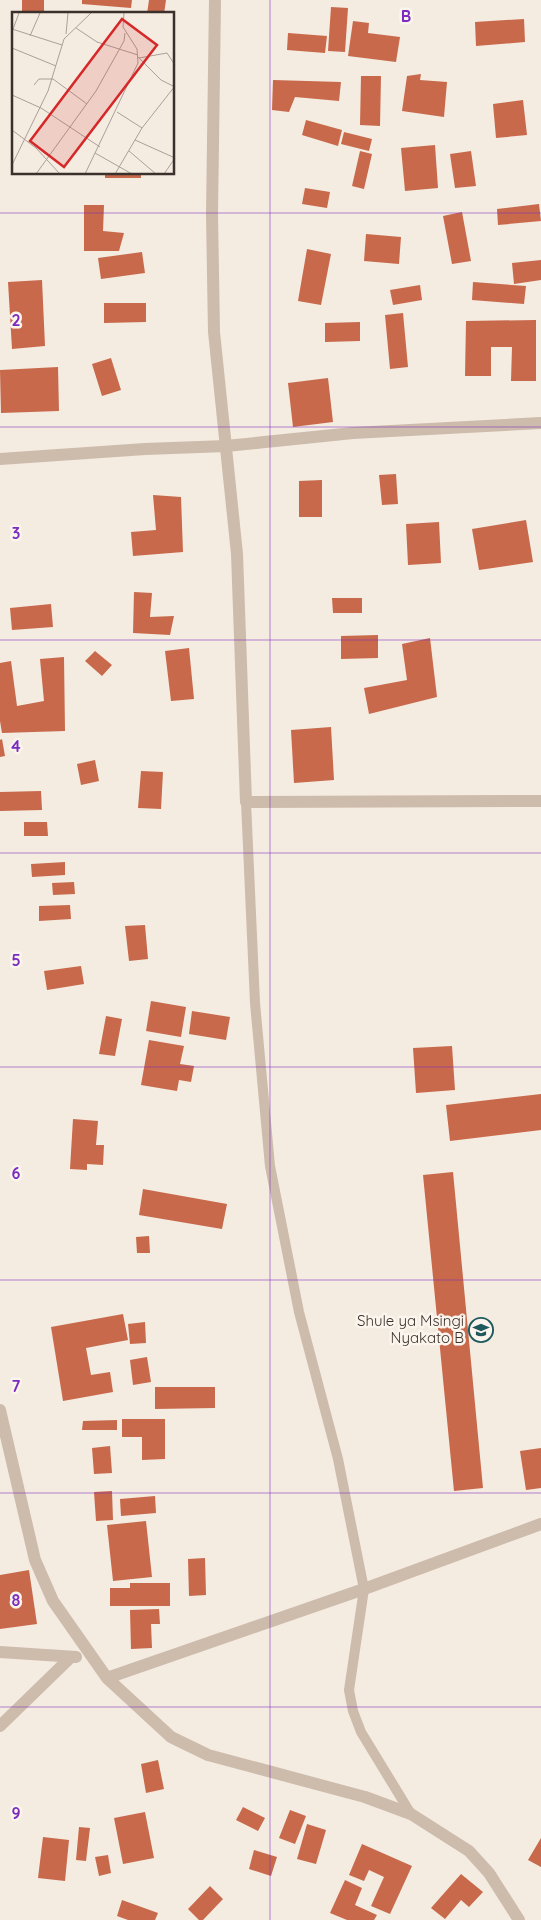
<svg xmlns="http://www.w3.org/2000/svg" width="541" height="1920" viewBox="0 0 541 1920" font-family="Quicksand,sans-serif">
  <style>
    .building { fill: #c8694b }
    .lines { fill: none; stroke-linecap: round; stroke-linejoin: round }
    .lane { stroke: #cdbbac; stroke-width: 10 }
    .street { stroke: #cdbbac; stroke-width: 12 }
    .grid { fill: none; stroke: #7b2cbf; stroke-width: 1; stroke-opacity: 0.55 }
    .labels { text-anchor: middle; stroke-width: 5; stroke-linejoin: round; paint-order: stroke }
    .poi-label { font-size: 15px; fill: #3b302b; stroke: #fbf5ee; text-anchor: end }
    .inset-road { fill: none; stroke: #aaa098; stroke-width: 1 }
    .view { fill: #d62828; fill-opacity: 0.15; stroke: #d62828; stroke-width: 2.5 }
    .inset-edge { fill: none; stroke: #3b302b; stroke-width: 2.5 }
    .grid-label { font-size: 16px; text-anchor: middle; font-weight: bold; fill: #7b2cbf; stroke: #fbf5ee; stroke-width: 5; stroke-linejoin: round; paint-order: stroke }
  </style>
  <rect width="100%" height="100%" fill="#f4ebe1"/>
  <path class="building" d="M22 0H44V14H22Z
    M82 0H132L131 8 82 4Z
    M149 0H166L164 14H147Z
    M331 7 348 8 345 52 328 51Z
    M108 11V14H74V12Z
    M524 19 525 42 476 46 475 22Z
    M353 21 369 23 368 33 400 37 396 62 348 56Z
    M288 33 327 36 325 53 287 50Z
    M421 74 420 80 447 82 444 117 402 111 407 76Z
    M361 76H381L380 126 360 125Z
    M273 80 341 82 339 101 295 97 289 112 272 110Z
    M523 100 527 135 496 138 493 104Z
    M306 120 342 130 338 146 302 135Z
    M344 132 372 139 369 151 341 144Z
    M435 145 438 188 405 191 401 148Z
    M360 151 372 154 364 189 352 186Z
    M471 151 476 186 455 188 450 154Z
    M105 174H141V178H105Z
    M305 188 330 192 327 208 302 204Z
    M539 204 541 221 498 225 497 209Z
    M84 205H104L103 231 124 233 119 251H84Z
    M462 212 471 261 452 264 443 216Z
    M366 234 401 237 399 264 364 261Z
    M307 249 331 254 321 305 298 301Z
    M142 252 145 273 101 279 98 258Z
    M541 260V280L514 284 512 263Z
    M42 280 45 346 12 349 8 282Z
    M473 282 526 286 524 304 472 300Z
    M420 285 422 300 393 305 390 290Z
    M104 303H146V322L104 323Z
    M403 313 408 367 390 369 385 315Z
    M536 320V381H511L512 347H491V376H465L466 321Z
    M360 322V341L325 342V323Z
    M111 358 121 390 102 396 92 364Z
    M58 367 59 411 1 413 0 370Z
    M328 378 333 422 293 427 288 383Z
    M396 474 398 504 382 505 379 475Z
    M322 480V517H299V481Z
    M153 495 181 497 183 552 133 556 131 532 156 530Z
    M526 520 533 562 479 570 472 529Z
    M439 522 441 563 408 565 406 524Z
    M134 592 152 593 150 617 174 616 170 635 133 633Z
    M332 598H362V613H333Z
    M51 604 53 627 12 630 10 608Z
    M378 635V658L341 659V636Z
    M430 638 437 697 369 714 364 688 407 680 402 644Z
    M189 648 194 699 171 701 165 651Z
    M95 651 112 665 102 676 85 661Z
    M64 657 65 731 2 733 0 721V663L11 661 17 706 44 701 40 659Z
    M331 727 334 780 294 783 291 730Z
    M2 739 5 756 0 757V740Z
    M95 760 99 781 81 785 77 764Z
    M141 771 163 772 161 809 138 808Z
    M41 791 42 810 0 811V792Z
    M24 822H47L48 836H24Z
    M65 862V875L32 877 31 864Z
    M74 882 75 894 53 895 52 883Z
    M70 905 71 919 39 921V906Z
    M145 925 148 959 129 961 125 926Z
    M81 966 84 984 47 990 44 971Z
    M151 1001 186 1007 181 1037 146 1031Z
    M192 1011 230 1017 226 1040 189 1034Z
    M106 1016 122 1019 115 1056 99 1054Z
    M149 1040 184 1046 180 1064 194 1066 191 1082 179 1080 177 1091 141 1085Z
    M452 1046 455 1090 416 1093 413 1048Z
    M541 1094V1130L450 1141 446 1105Z
    M73 1119 98 1121 96 1145H104L103 1165 87 1164V1170L70 1169Z
    M453 1172 483 1488 454 1491 423 1175Z
    M143 1189 227 1204 222 1229 139 1215Z
    M149 1236 150 1253H137L136 1237Z
    M123 1314 128 1340 86 1348 91 1375 110 1372 113 1392 63 1401 51 1327Z
    M145 1322 146 1343 130 1344 128 1324Z
    M147 1357 151 1382 133 1385 130 1360Z
    M155 1387H215V1408L155 1409Z
    M122 1419H165V1459L142 1460V1437H122Z
    M117 1420V1430H82L83 1421Z
    M110 1446 112 1473 94 1474 92 1448Z
    M541 1448V1488L526 1490 520 1451Z
    M112 1491 113 1520 96 1521 94 1492Z
    M155 1496 156 1513 121 1516 120 1499Z
    M146 1521 152 1577 113 1581 107 1525Z
    M205 1558 206 1595 189 1596 188 1559Z
    M29 1570 37 1624 0 1629V1575Z
    M130 1583H170V1606H110V1588H130Z
    M159 1609 160 1624H151L152 1648 131 1649 130 1610Z
    M158 1760 164 1789 146 1793 141 1764Z
    M243 1807 265 1818 258 1831 236 1820Z
    M290 1810 306 1816 295 1844 279 1838Z
    M145 1812 154 1858 123 1864 114 1818Z
    M307 1824 326 1830 316 1864 297 1859Z
    M79 1827 90 1828 86 1861 76 1860Z
    M43 1837 69 1840 65 1881 38 1878Z
    M541 1838V1867L528 1860Z
    M362 1844 412 1866 390 1914 371 1906 384 1877 369 1870 364 1881 349 1875Z
    M254 1850 277 1857 271 1876 249 1869Z
    M108 1855 111 1873 99 1876 95 1857Z
    M461 1874 483 1892 469 1907 461 1900 445 1919 431 1908Z
    M345 1880 362 1888 355 1905 377 1915 374 1920H347L330 1913Z
    M210 1886 223 1899 203 1920H199L188 1909Z
    M122 1900 158 1913 155 1920H128L117 1916Z"/>
  <g class="lines">
    <path class="lane" d="M246 802 255 1003 270 1166 299 1312 338 1459 364 1589 349 1690 353 1711 361 1732 411 1814"/>
    <path class="street" d="M215 0 212 214 214 332 237 554 246 802 541 801
      M0 459 145 449 226 446 353 433 541 423
      M0 1410 35 1560 53 1601 107 1678 171 1737 208 1755 365 1797 411 1814 469 1851 489 1873 519 1920
      M0 1652 76 1657
      M107 1678 364 1589 541 1524
      M0 1726 71 1657"/>
  </g>
  <path class="grid" d="M270 0V1920M0 213H541M0 427H541M0 640H541M0 853H541M0 1067H541M0 1280H541M0 1493H541M0 1707H541"/>
  <defs>
    <symbol id="school-ring" viewBox="-11 -11 22 22"><circle r="9.5" fill="#fbf5ee" stroke="#1f5a5e" stroke-width="1.5"/><path d="M0-5L7-2L0 1L-7-2ZM-4 1L0 2.5L4 1V4Q0 6-4 4Z" fill="#1f5a5e"/></symbol>
  </defs>
  <g fill-rule="evenodd">
    <use href="#school-ring" x="467" y="1316" width="28" height="28"/>
  </g>
  <g class="labels">
    <g class="poi-label">
      <text x="464" y="1326">Shule ya Msingi<tspan x="464" dy="17">Nyakato B</tspan></text>
    </g>
  </g>
  <g transform="translate(12 12)">
    <rect width="162" height="162" fill="#f4ebe1"/>
    <path class="inset-road" d="M64 16 85 30 126 43M0 17 50 33M0 20 7 1M54 22 56 1M18 24 28 1M0 36 44 54M126 45 149 68 161 74M127 46 155 41 163 53M22 73 27 67H41L75 92M0 83 29 96 88 135M105 100 130 116M0 118 24 136 48 162M123 128 163 146M117 139 144 162M83 141 120 162M0 153 36 79 52 27 79 1M24 162 84 79 112 29 113 21M73 162 126 51 125 37 111 15 112 1M103 162 130 116 163 74M152 162 163 146"/>
    <path class="view" d="M110 7 145 33 52 155 18 129Z"/>
    <rect width="162" height="162" class="inset-edge"/>
  </g>
  <g class="grid-label">
    <text x="406" y="22">B</text>
    <text x="16" y="326">2</text>
    <text x="16" y="539">3</text>
    <text x="16" y="752">4</text>
    <text x="16" y="966">5</text>
    <text x="16" y="1179">6</text>
    <text x="16" y="1392">7</text>
    <text x="16" y="1606">8</text>
    <text x="16" y="1819">9</text>
  </g>
</svg>
